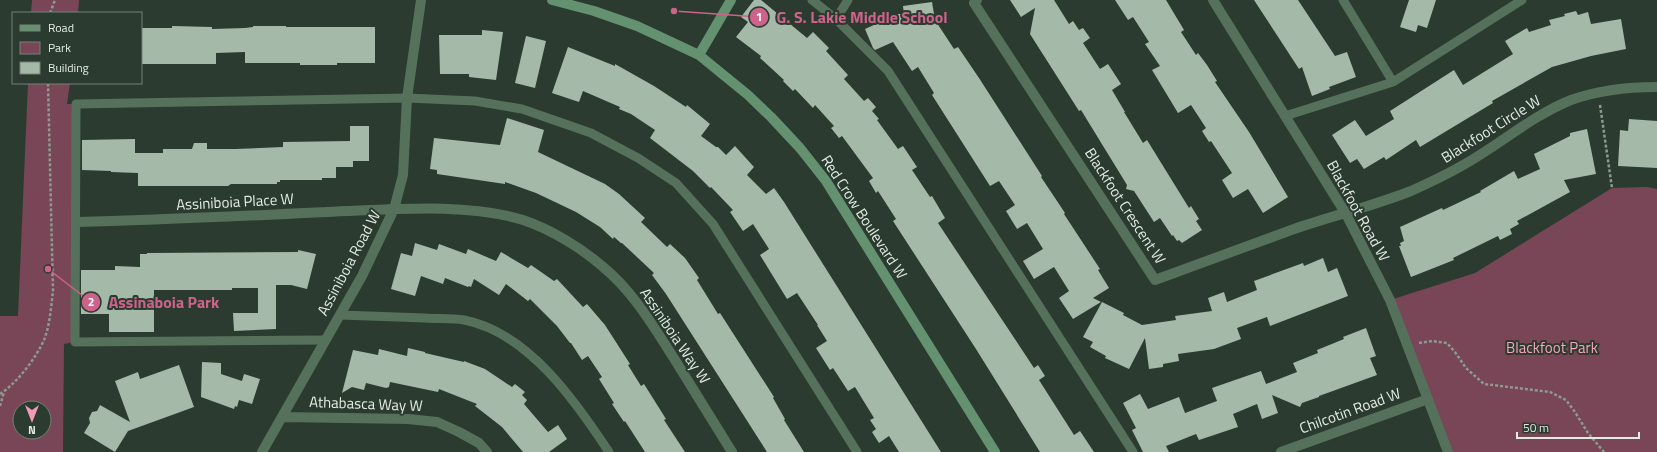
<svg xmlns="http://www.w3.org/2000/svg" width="1657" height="452" viewBox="0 0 1657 452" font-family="'Titillium Web',sans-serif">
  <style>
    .green { fill: #784656; fill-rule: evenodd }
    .building { fill: #a5b9a9 }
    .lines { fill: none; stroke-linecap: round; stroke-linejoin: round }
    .path { stroke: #8d9a90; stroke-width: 2.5; stroke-dasharray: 3 2; stroke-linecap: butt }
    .lane { stroke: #55715b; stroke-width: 9 }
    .street { stroke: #55715b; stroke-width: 10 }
    .secondary { stroke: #64916f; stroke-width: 10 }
    .labels { text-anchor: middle; stroke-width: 4; stroke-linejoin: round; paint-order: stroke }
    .street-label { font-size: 15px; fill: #e2ece4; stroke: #2b3b2f }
    .park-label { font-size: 15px; fill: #f9a3bd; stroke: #2b3b2f }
    .leader { fill: none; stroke: #cd628b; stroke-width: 1.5 }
    .callout-dot { fill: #cd628b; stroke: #2b3b2f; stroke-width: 1.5 }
    .mark-label { font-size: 12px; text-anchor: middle; font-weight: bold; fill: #fff }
    .callout-label { font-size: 16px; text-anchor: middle; font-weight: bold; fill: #cd628b; stroke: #2b3b2f; stroke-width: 4; stroke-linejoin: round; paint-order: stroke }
  </style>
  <rect width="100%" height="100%" fill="#2b3b2f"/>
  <path class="green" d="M32 0H79L78 13H31Z
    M28 83H70L67 104H76L75 342 64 344 63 452H0V316H18ZM20 408H44V432H20Z
    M1647 187 1657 189V452H1448L1390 300 1475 273 1612 188Z"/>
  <path class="building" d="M754 0H761L807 38 813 32 829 48 826 51 848 75 844 79 864 101 868 98 876 107 872 111 879 119 877 120 898 149 903 146 917 167 912 170 930 197 932 196 945 218 938 223 1034 368 1038 365 1045 376 1039 380 1074 435 1080 431 1094 452H1040L976 349 893 221 896 219 878 191 876 193 869 181 873 178 842 136 839 138 831 128 834 126 815 105 813 108 795 89 793 91 783 81 784 80 760 58 761 56 736 37 748 22 741 17Z
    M1010 0H1054L1069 24 1073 21 1079 30 1083 28 1090 38 1083 43 1100 69 1108 64 1121 84 1112 90 1125 112H1124L1143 143 1147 140 1189 208 1191 206 1199 219 1196 221 1202 230 1182 243 1179 240 1177 241 1173 235 1172 236 1160 218 1154 222 1134 191 1126 189 1127 185 1081 110 1079 111 1030 34 1035 8 1021 17Z
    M1115 0H1166L1184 30 1181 32 1196 55 1198 53 1207 65 1217 81 1215 82 1249 132 1288 197 1263 213 1248 189 1233 198 1222 180 1232 173 1211 141 1209 142 1202 131 1206 128 1191 105 1178 113 1152 70 1160 66 1145 44 1149 42 1133 17 1128 20Z
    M1254 0H1298L1335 56 1347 52 1356 77 1329 87 1330 89 1312 96 1302 67 1299 69Z
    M1409 0H1436L1427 28 1418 25 1416 32 1400 27Z
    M932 2 935 20 954 49 958 47 979 78 1042 176 1041 177 1065 213 1064 214 1100 269 1098 270 1109 288 1093 298 1101 302 1073 319 1059 298 1069 291 1054 267 1034 279 1023 261 1043 249 1027 223 1017 229 1006 211 1015 205 999 181 990 186 932 95 934 93 918 67 912 71 893 42 875 50 873 48 865 29 898 14H904L903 6Z
    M1576 11 1578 15 1588 12 1591 24 1621 19 1626 49 1591 56 1552 67 1492 101 1493 103 1420 147 1416 140 1386 160 1384 157 1364 169 1357 159 1350 163 1332 135 1355 120 1366 136 1394 119 1390 111 1454 70 1463 85 1513 54 1505 41 1527 28 1529 32 1551 25 1549 20 1565 16 1564 14Z
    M172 26 212 27V29L245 28 253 27V26H286V27H375V63H337V65H300V63H245V52L216 53V64H141V28H172Z
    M482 30 503 32 496 80 469 77V74H440L439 35H482Z
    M526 36 546 41 535 88 515 83Z
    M568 47 615 66V64L654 86 686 107 687 105 710 124 701 136 716 147H718L726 155 735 146 744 156 754 167 747 175 766 194 774 188 784 202 941 452H899L889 436 879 443 872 432 876 429 870 420 874 418 855 387 848 391 833 368 830 370 816 348 827 341 817 325H818L797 293 787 299 760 255 769 249 753 224 743 231 730 212 733 210 711 187 710 188 693 171 650 138 655 130 631 114 619 109 620 107 583 91 579 102 552 93Z
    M507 118 544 130 538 152 605 184 619 194 645 218 641 222 667 247 670 244 685 258 699 278 697 280 718 314 720 313 774 397 773 398 785 419 784 420 804 452H767L666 294 652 275 654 273 622 243H621L614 237 613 239 600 227 576 212 536 193 505 182V184L437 174V170L430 169 434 138 500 145Z
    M1629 119 1657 121V168L1618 166 1620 130 1628 131Z
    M350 126H369V161H353V167H336V178H322V180H280V182H277V184H231L228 186H138V173L111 172V171L82 170V140L135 139V153H163V149H192L194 143H207V149H235L283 147V142L350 141Z
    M1587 129 1596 174 1564 180 1570 192 1517 221 1519 224 1510 229 1512 234 1500 240 1498 236 1453 258 1454 260 1411 277 1399 246H1401L1400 243 1404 241 1400 227 1442 208 1443 210 1481 192 1480 191 1514 171 1518 179 1540 169 1534 154 1570 136V133Z
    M415 243 437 250 439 244 466 254 468 249 496 261 501 252 528 268 531 265 554 281 557 279 583 307 587 304 605 325 630 364 628 365 641 386 644 384 666 419 664 420 685 452H645L625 421 624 422 612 404 614 403 599 379 602 377 588 356 582 360 571 343H570L557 326 530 299 528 301 506 284 499 295 474 279 471 287 469 286 468 287 445 278 443 284 421 276 415 296 391 289 401 253 412 256Z
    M298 250 316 254 307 289 291 285H276V329L234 331 233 313H258V288H232V290H154V332H109V314H81V270H115V266L140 267V254H147V253L298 252Z
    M1323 258 1328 272 1337 268 1348 296 1270 326 1267 317 1237 328 1241 339 1214 349 1178 354 1179 361 1163 364V367L1149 369 1145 338 1129 369 1105 358 1106 356 1090 347 1093 342 1083 337 1102 302 1124 313 1123 315 1142 325 1176 320 1175 316 1212 311 1208 298 1224 292 1227 302 1257 290 1254 281 1303 263 1304 266Z
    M1366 328 1376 356 1370 358 1377 375 1319 396V397L1302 403 1300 407 1272 395 1278 413 1262 419 1257 404 1233 414 1238 427 1199 440 1196 434 1166 446 1169 452H1143L1132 430 1136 428 1123 403 1140 394 1148 409 1179 397 1185 413 1217 401 1212 388 1261 371 1266 384 1297 372 1293 363 1318 353 1317 350 1344 339 1343 337Z
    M408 348 425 352V353L464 362V361L485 369 512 387 515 384 525 392 522 395 527 400 524 404 548 432 558 425 567 439 549 452H523L502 427 475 406 477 404 439 389 438 392 390 382 389 387 386 388 366 383 364 390 352 387 342 393 353 350 378 355 379 349 407 356Z
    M202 362 221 363V374L242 381 244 374 260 379 252 404 239 400 237 407 235 406 234 409 201 397Z
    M179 365 194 407 128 431 115 452 84 433 90 423 89 418 92 412 97 411 100 405 130 422 115 381 138 372 140 379Z"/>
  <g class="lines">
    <path class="path" d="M50 13 55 0
      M1600 105 1612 188
      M1419 343 1432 341 1447 343 1455 352 1466 368 1484 384 1550 392 1566 400 1575 412 1588 433 1604 452
      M0 394C17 383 36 358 44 340 50 325 51 307 53 291L48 83
      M0 406 4 392"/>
    <path class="lane" d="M812 0 836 19 888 71 1133 452
      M1343 0 1393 82
      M836 19 848 0
      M1285 116 1393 82 1522 0
      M340 315C368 316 397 317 425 318 438 319 452 318 464 320 528 332 576 402 609 452
      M325 340 75 342 76 104 407 98 475 101 522 109 591 133 638 158 676 183 713 224 857 452"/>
    <path class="street" d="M977 0 974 3 1155 280C1201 263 1247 246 1294 229 1332 216 1373 206 1411 191 1431 182 1452 172 1470 161 1504 141 1534 115 1571 100 1599 90 1628 87 1657 87
      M1213 0 1346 214 1390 300 1448 452
      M77 222C160 220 243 216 327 212 387 210 465 202 523 220 550 229 580 247 602 266 633 291 654 327 675 360 694 391 713 421 732 452
      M283 417 408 419 437 422 459 432 479 443 487 452
      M262 452 362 276 394 209 403 175 407 98 421 0
      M1281 452 1428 399"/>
    <path class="secondary" d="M552 0 594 11 637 26 699 55 748 95 771 117 800 148 826 181 995 452
      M699 55 731 0"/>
  </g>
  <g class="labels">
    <g class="street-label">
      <text transform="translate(1491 129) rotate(-32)" y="5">Blackfoot Circle W</text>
      <text transform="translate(235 202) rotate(-3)" y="5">Assiniboia Place W</text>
      <text transform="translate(1125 206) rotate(57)" y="5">Blackfoot Crescent W</text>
      <text transform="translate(1358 211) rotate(61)" y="5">Blackfoot Road W</text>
      <text transform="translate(864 217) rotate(57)" y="5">Red Crow Boulevard W</text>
      <text transform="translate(349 263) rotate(-62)" y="5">Assiniboia Road W</text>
      <text transform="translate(675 336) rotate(56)" y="5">Assiniboia Way W</text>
      <text transform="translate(366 404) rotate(2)" y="5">Athabasca Way W</text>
      <text transform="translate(1350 411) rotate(-20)" y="5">Chilcotin Road W</text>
    </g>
    <g class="park-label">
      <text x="1552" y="353">Blackfoot Park</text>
    </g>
  </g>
  <path class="leader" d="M674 11L759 17M48 269L91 302"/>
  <g class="callout-dot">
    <circle cx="674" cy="11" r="4"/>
    <circle cx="48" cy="269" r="4"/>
    <circle cx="759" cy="17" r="10"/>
    <circle cx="91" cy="302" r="10"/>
  </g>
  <g class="mark-label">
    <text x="759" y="21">1</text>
    <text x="91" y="306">2</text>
  </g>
  <g class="callout-label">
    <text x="862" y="23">G. S. Lakie Middle School</text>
    <text x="164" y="308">Assinaboia Park</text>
  </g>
  <rect x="12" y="12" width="130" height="72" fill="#2b3b2f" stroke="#748277"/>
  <rect x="20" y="25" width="20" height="6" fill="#64916f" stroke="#748277"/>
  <text x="48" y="32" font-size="12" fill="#e2ece4">Road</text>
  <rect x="20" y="42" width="20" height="12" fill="#784656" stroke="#748277"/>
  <text x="48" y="52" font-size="12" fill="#e2ece4">Park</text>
  <rect x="20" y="62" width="20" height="12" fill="#a5b9a9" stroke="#748277"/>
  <text x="48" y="72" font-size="12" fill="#e2ece4">Building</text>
  <g transform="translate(32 420) rotate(180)"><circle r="19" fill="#2b3b2f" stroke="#748277"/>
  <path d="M0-3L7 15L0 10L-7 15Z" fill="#f09ab5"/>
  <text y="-6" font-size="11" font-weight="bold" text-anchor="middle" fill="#e2ece4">N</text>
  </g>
  <path d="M1517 432v6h122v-6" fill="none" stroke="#e2ece4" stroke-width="2"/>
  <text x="1523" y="432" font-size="12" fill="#e2ece4" stroke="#2b3b2f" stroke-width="3" paint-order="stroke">50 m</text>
</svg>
